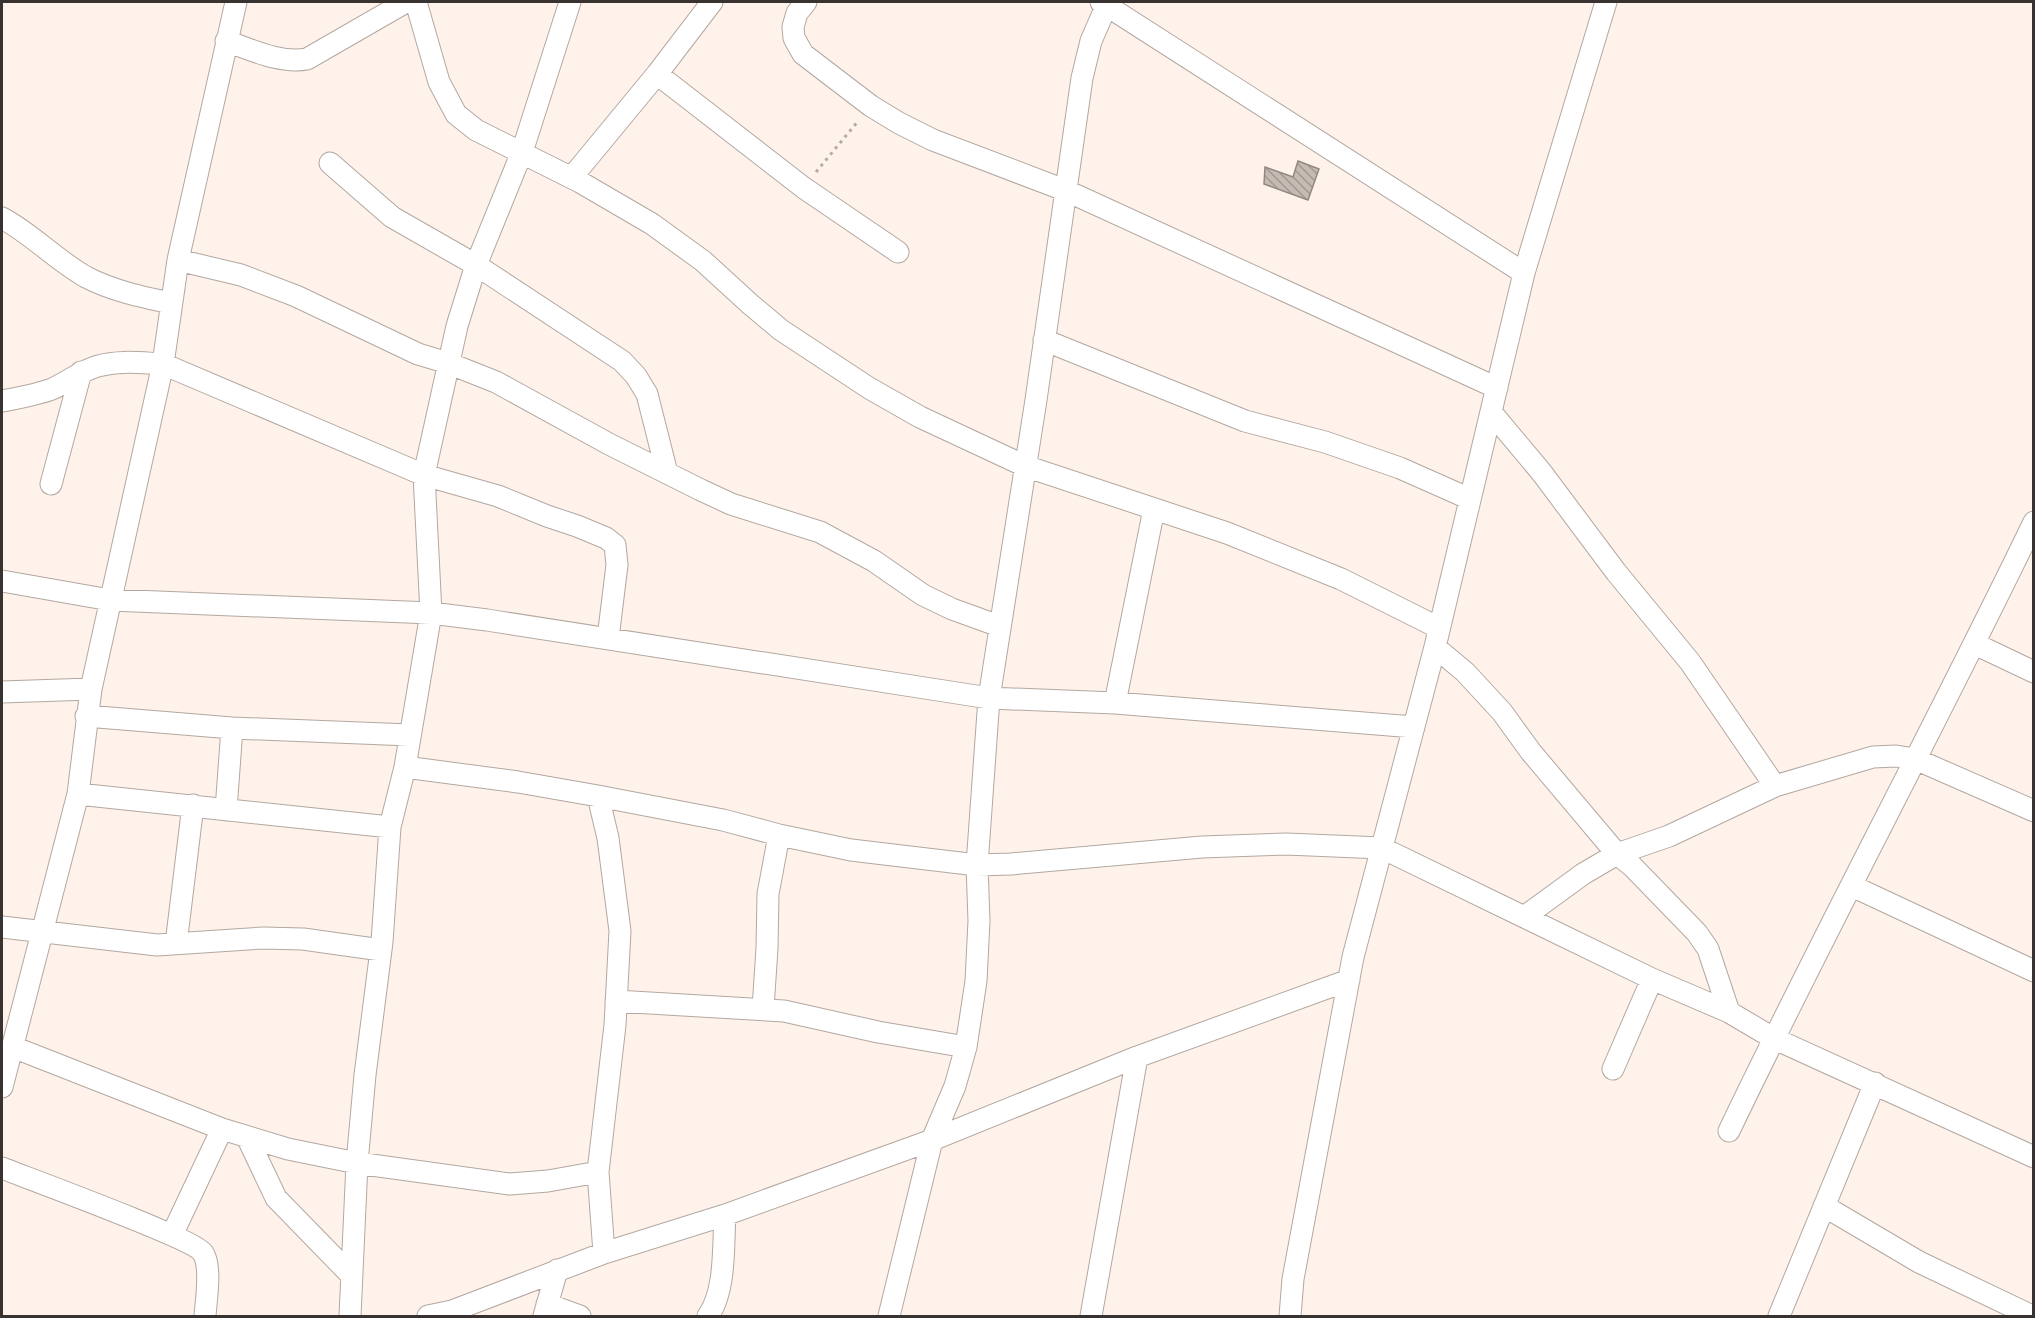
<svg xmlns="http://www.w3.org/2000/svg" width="2035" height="1318" viewBox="0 0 2035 1318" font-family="'Sofia Sans Condensed',sans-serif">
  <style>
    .building { fill: url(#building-back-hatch); stroke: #928881; stroke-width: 1.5 }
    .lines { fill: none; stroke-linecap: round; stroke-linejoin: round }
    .minor-casing { stroke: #b3a8a1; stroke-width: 23 }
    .path { stroke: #b5aba5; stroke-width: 3; stroke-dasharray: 3 4.5; stroke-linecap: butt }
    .minor { stroke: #fff; stroke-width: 21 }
  </style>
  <defs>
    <pattern id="building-back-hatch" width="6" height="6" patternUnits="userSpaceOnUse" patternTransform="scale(1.5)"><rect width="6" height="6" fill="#c6bab3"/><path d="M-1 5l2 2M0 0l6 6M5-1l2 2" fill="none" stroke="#a29892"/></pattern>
  </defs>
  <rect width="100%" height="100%" fill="#fef2ea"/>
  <path class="building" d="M1298 161 1319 169 1308 200 1264 184 1265 167 1293 177Z"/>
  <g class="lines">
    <defs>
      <path id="minor" d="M416 2 439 82 456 114 476 130 580 182 652 224 703 261 750 304 781 330 869 388 920 417 1025 466 1227 533 1341 579 1439 628
        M806 2 797 13 793 27 794 38 803 54 871 106 899 123 933 140 1067 191 1497 388
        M1101 2 1524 273
        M226 41C250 49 280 64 307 59L406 2
        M657 74 804 188 898 252
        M330 163 392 217 476 265 622 361 636 376 647 394 667 473
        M572 177 657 74 712 2
        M2 218C32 234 56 260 86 277 113 291 142 297 171 303
        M178 260 241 275 296 296 418 354 448 363 496 382 609 444 701 490 731 504 820 532 874 561 923 595 952 609 999 626
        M1044 340 1245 421 1325 442 1400 468 1470 499
        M2 401C18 398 36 395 52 389 68 382 80 371 98 366 119 360 142 363 163 364L424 475 498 496 547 516 577 526 606 538 615 545 617 565 608 638
        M1491 412 1542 473 1616 572 1690 662 1775 786
        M51 484 81 372
        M2 581 110 600 431 613 487 620 989 698 1115 703 1414 727
        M1975 644 2034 672
        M1435 647 1465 672 1502 712 1531 752 1617 854 1632 866 1697 933 1708 949 1729 1012
        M2 692 91 689
        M1115 703 1154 509
        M86 716 232 728 410 735
        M405 767 518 782 598 796 723 820 779 835 851 850 977 865 1011 864 1202 847 1286 844 1382 848 1652 979 1729 1012 1773 1038 2034 1157
        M78 794 390 827
        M598 796 608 838 620 931 615 1025 598 1172 604 1253
        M226 810 232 728
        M1852 886 2034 971
        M1524 917 1583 874 1617 854 1669 836 1775 786 1873 757 1896 756 1915 759 2034 811
        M2 927 157 945 263 938 303 939 381 950
        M176 944 193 805
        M616 1001 784 1011 878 1032 966 1047
        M763 1009 767 948 768 894 779 835
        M13 1047 222 1129 288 1149 357 1163 510 1184 548 1181 598 1172
        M1613 1069 1652 979
        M2 1087 78 794 91 689 163 364 178 260 236 2
        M1729 1131C1827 926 1935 727 2034 522
        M248 1139 276 1198 352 1276
        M2 1168C30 1179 194 1239 203 1253 212 1267 206 1300 205 1316
        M1824 1206 1919 1262 2032 1316
        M172 1235 222 1129
        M547 1304 580 1316
        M350 1316 357 1163 365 1075 382 942 390 827 405 767 431 613 424 475 457 326 476 265 522 152 570 2
        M428 1316 452 1311 604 1253 725 1215 932 1140 1137 1057 1349 980
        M544 1316 557 1270
        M708 1316C726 1291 723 1246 725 1215
        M889 1316 932 1140 955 1086 966 1047 976 981 979 921 977 865 989 698 1036 400 1082 78 1091 41 1108 2
        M1091 1316 1137 1057
        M1290 1316 1293 1279 1353 957 1435 647 1524 273 1606 2
        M1779 1316 1875 1083"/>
    </defs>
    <use href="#minor" class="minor-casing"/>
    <path class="path" d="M816 172 859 120"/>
    <use href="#minor" class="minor"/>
  </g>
  <rect width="2035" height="1318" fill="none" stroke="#383330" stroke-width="6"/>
</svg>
